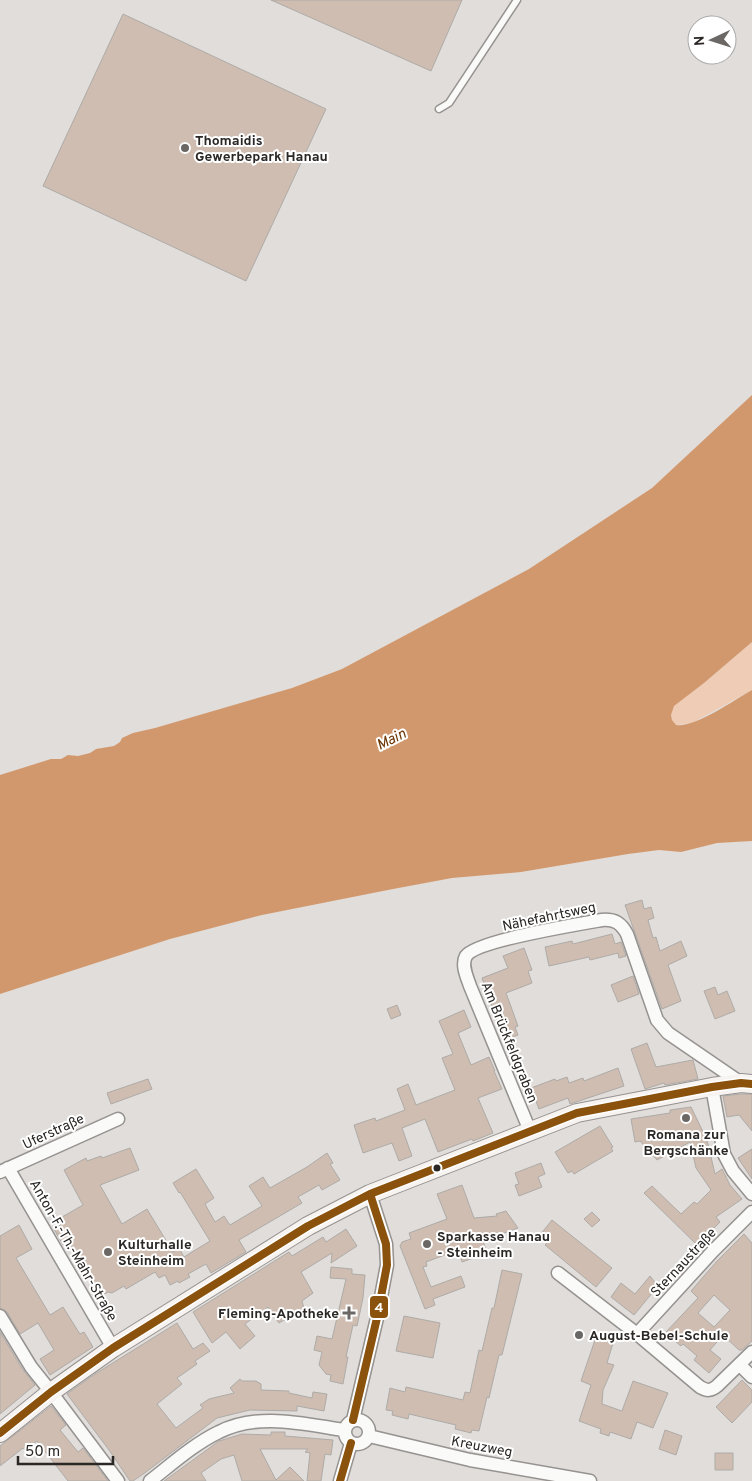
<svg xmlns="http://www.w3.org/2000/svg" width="752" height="1481" viewBox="0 0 752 1481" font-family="Overpass,sans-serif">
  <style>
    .green { fill: #efccb5 }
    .water { fill: #d2986d }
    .building { fill: #cebdb0; stroke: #aeaba8; fill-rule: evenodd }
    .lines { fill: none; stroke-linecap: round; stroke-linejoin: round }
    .lane-casing { stroke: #959290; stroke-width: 9 }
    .street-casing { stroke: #959290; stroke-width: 15 }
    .secondary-casing { stroke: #959290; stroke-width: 20 }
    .lane { stroke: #fafaf9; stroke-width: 6 }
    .street { stroke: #fafaf9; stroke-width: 12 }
    .secondary { stroke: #f6f3f1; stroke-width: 18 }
    .bus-1-casing { stroke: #fff; stroke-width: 11 }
    .bus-1 { stroke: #8a520c; stroke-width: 8 }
    .poi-dot { fill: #6a6764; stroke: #fff; stroke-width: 2 }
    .bus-dot { fill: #2a2725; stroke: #fff; stroke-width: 2 }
    .labels { text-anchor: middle; stroke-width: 4; stroke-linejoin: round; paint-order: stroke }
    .poi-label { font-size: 14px; font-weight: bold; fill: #2a2725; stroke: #fff; text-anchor: start }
    .street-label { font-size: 14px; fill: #2a2725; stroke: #fff }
    .water-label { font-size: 15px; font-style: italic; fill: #6b3504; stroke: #fff }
    .line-badge { stroke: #fff; stroke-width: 2 }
    .badge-label { font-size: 14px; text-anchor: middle; font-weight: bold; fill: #fff }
  </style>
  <rect width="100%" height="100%" fill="#e1ddda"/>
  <path class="green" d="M752 642V690L692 723 676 725 672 720 671 715 673 706 704 683Z"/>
  <path class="water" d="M752 395V642L704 683 674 706 671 715 672 720 676 725C695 728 734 700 752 690V841L717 843 681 852 659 850 628 854 521 872 452 878 393 889 262 915 170 939 0 994V775L51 759H61L68 755 78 756 90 753 96 749 114 746 120 742 122 738 133 733 155 728 292 688 342 669 529 569 652 488Z"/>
  <path class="building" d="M271 0H462L431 71Z
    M123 14 326 109 246 281 43 186Z
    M642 900 644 909 651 907 654 918 648 920 653 938 656 937 660 951 681 941 687 956 668 965 681 1001 662 1009 625 905Z
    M612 934 615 944 621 942 626 956 619 958 618 953 590 960 589 957 549 966 545 947 572 941 573 944Z
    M524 948 532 970 528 971 532 983 506 993 518 1026 515 1027 518 1035 504 1040 482 978 508 968 503 956Z
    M633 976 639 994 618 1002 611 985Z
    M715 987 718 995 727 991 735 1011 715 1019 704 991Z
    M397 1005 401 1015 391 1019 387 1009Z
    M464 1010 471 1027 458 1033 471 1065 489 1057 495 1071H494L502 1089 478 1098 493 1133 473 1141 472 1139 438 1152 425 1119 402 1128 412 1156 399 1161 392 1143 363 1153 354 1125 375 1118 376 1121 405 1110 397 1089 408 1084 416 1105 455 1090 442 1058 453 1054 439 1021Z
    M647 1043 656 1067 693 1060 698 1079 665 1085 664 1083 645 1089 631 1049Z
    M618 1068 624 1086 570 1104 568 1098 539 1109 531 1088 555 1079 556 1081 567 1077 569 1083 583 1078 584 1081Z
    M148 1079 152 1089 111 1104 107 1093Z
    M741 1094H752V1131L739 1115 727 1117 723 1096Z
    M691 1107 707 1140 715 1174 722 1169 730 1185 742 1199 716 1217 720 1222 697 1245 644 1193 652 1186 681 1214 694 1202 697 1204 711 1190 696 1168 690 1142 657 1160 640 1141 635 1142 631 1119 670 1113V1110Z
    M600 1126 613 1147 611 1148 613 1151 574 1174 572 1171 568 1173 555 1152Z
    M130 1148 139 1170 100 1185 122 1224 147 1209 173 1252 179 1248 184 1257 210 1241 180 1192 179 1193 173 1183 196 1169 214 1198 205 1204 215 1222 224 1216 230 1225 262 1206 249 1186 263 1177 270 1188 307 1167 327 1153 333 1163 330 1164 340 1180 322 1190 319 1185 298 1197 302 1203 239 1240 246 1252 211 1273 206 1264 188 1274 190 1277 179 1283 178 1281 170 1285 165 1275 159 1278 155 1272 126 1289 124 1286 112 1293 108 1292 99 1297 68 1242 63 1245 54 1229 65 1222 62 1217 83 1205 64 1170 86 1158 87 1161 101 1156 102 1158Z
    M752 1149V1179L738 1158Z
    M541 1163 545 1174 538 1177 542 1187 519 1196 515 1185 519 1184 515 1173Z
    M462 1185 474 1218 497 1216 496 1214 506 1211 518 1228 483 1241 487 1253 462 1262 458 1250 426 1262 427 1266 423 1267 431 1287 461 1276 465 1287 433 1299 435 1305 425 1309 400 1246 402 1242 411 1239 409 1233 447 1219 437 1194Z
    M592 1212 600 1220 592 1227 584 1219Z
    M552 1220 612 1268 596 1287 545 1245 548 1242 540 1235Z
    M19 1225 32 1249 16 1258 50 1315 63 1307 78 1331 80 1334 84 1332 93 1347 50 1375 40 1359 54 1350 38 1323 20 1334 7 1312 0 1308V1236Z
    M346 1229 357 1246 331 1263 332 1253 301 1272 313 1293 302 1301 304 1308 279 1323 268 1307 245 1324 255 1336 240 1349 226 1332 212 1343 193 1312 289 1252 292 1256 323 1237 326 1242Z
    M744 1234 752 1243V1341L742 1350H739L723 1335 710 1350 721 1359 709 1373 694 1360 697 1356 683 1344 681 1346 665 1333 698 1298 691 1291 717 1261ZM714 1295 730 1310 714 1327 698 1313Z
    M331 1267 352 1269V1274L365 1275 363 1298 357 1326 353 1325 346 1357H348L343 1384 330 1381 331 1375 326 1374 319 1365 322 1352 314 1350 317 1336 332 1339 346 1279 330 1278Z
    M502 1270 522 1274 502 1355H499L489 1398 487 1397 479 1431 472 1430 471 1433 455 1429 456 1425 409 1414 408 1419 392 1415 393 1411 386 1410 390 1388 405 1392 406 1387 463 1400 465 1392 470 1393 479 1350 482 1351 492 1308H494Z
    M650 1276 658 1286 634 1315 611 1297 621 1283 635 1294Z
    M404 1316 440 1323 433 1358 396 1351Z
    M177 1323 193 1349 203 1343 210 1351 195 1361 197 1364 177 1378 182 1384 157 1404 176 1428 203 1408 200 1405 209 1399 234 1393 230 1388 240 1379 242 1381H256L261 1384V1390L289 1391V1393L312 1398 313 1392 327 1394 324 1411 297 1406V1411L250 1410 217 1418 146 1472 133 1481H130L109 1450 67 1394 95 1374Z
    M0 1332 23 1370 35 1385 0 1414Z
    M596 1337 613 1343 607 1363 614 1365 603 1390 602 1404 622 1411 633 1381 668 1393 653 1428 637 1422 631 1439 610 1432 609 1436 600 1433 601 1429 579 1421 591 1385 581 1381Z
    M742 1380 752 1390V1402L732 1423 716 1407Z
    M51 1406 66 1425 60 1430 78 1452 83 1448 108 1481H68L37 1441 25 1450 23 1448 0 1466V1446Z
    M665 1430 682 1436 676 1455 659 1449Z
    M271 1432H285V1436L333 1440 331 1455 325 1454 321 1481H307L310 1453 305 1452 308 1449H260L276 1480 290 1467 304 1481H242L234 1455 221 1459 201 1473 206 1481H164L219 1441 242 1434 271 1435Z
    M715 1453H733V1470H715Z"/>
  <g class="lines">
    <defs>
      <path id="lane" d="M439 109 449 103 517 0"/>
      <path id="street" d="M712 1087 724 1154 733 1171 752 1194
        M530 1131 470 986C467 977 461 965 466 956 476 941 579 924 602 920 615 919 621 923 627 934L657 1020 668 1033 741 1083
        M8 1168 113 1348
        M0 1172 118 1119
        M558 1273 637 1334 700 1387C707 1391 711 1391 717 1386L752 1352
        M0 1316 31 1367 51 1392 118 1481
        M637 1334 713 1251 752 1212
        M740 1365 752 1377
        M345 1432a12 12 0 1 1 24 0a12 12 0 1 1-24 0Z
        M353 1420 377 1318 387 1265 386 1244 370 1194
        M369 1436 470 1460 590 1481
        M150 1481C172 1464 194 1444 219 1432 258 1412 304 1424 344 1430
        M340 1481 351 1443"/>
      <path id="secondary" d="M0 1433 51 1392 113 1348 308 1226 370 1194 577 1113 712 1087 741 1083 752 1084"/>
    </defs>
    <use href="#lane" class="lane-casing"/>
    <use href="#street" class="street-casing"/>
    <use href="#secondary" class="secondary-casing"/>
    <use href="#lane" class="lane"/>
    <use href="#street" class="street"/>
    <use href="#secondary" class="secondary"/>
    <defs>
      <path id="bus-1" d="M353 1420 377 1318 387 1265 386 1244 370 1194
        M0 1433 51 1392 113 1348 308 1226 370 1194 577 1113 712 1087 741 1083 752 1084
        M340 1481 351 1443"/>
    </defs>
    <use href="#bus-1" class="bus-1-casing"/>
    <use href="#bus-1" class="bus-1"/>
  </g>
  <g class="poi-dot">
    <circle cx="185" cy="148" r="5"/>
    <circle cx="686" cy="1118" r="5"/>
    <circle cx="427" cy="1244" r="5"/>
    <circle cx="108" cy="1252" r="5"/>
    <path d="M346.5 1305.5h5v5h5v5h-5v5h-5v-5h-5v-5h5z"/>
    <circle cx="579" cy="1335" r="5"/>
  </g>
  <circle class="bus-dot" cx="437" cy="1168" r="4.5"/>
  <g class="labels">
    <g class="poi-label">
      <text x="195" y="145">Thomaidis<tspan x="195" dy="16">Gewerbepark Hanau</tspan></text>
      <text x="686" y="1139" text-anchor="middle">Romana zur<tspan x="686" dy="16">Bergschänke</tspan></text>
      <text x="437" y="1241">Sparkasse Hanau<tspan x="437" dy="16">- Steinheim</tspan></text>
      <text x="118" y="1249">Kulturhalle<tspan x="118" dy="16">Steinheim</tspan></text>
      <text x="339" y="1318" text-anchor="end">Fleming-Apotheke</text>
      <text x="589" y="1340">August-Bebel-Schule</text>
    </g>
    <g class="street-label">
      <text transform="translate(549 916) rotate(-12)" y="5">Nähefahrtsweg</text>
      <text transform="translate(510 1042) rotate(68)" y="5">Am Brückfeldgraben</text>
      <text transform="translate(53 1131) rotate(-25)" y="5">Uferstraße</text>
      <text transform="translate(74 1250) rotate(60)" y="5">Anton-F.-Th.-Mahr-Straße</text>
      <text transform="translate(683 1262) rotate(-47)" y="5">Sternaustraße</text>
      <text transform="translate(482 1446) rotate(11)" y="5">Kreuzweg</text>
    </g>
    <g class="water-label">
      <text transform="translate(391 739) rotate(-26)" y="5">Main</text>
    </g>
  </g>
  <rect class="line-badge" x="369" y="1295" width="20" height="24" rx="5" fill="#8a520c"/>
  <g class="badge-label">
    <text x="379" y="1312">4</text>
  </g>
  <g transform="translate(712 40) rotate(266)"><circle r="24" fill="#ffffff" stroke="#aaa9a8"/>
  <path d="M0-4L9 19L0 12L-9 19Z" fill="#6a6764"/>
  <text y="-8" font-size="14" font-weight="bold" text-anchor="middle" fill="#2a2725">N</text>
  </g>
  <path d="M18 1456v8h95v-8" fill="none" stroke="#2a2725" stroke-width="2.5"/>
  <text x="25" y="1456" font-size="15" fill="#2a2725" stroke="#ffffff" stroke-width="4" paint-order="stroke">50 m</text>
</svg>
